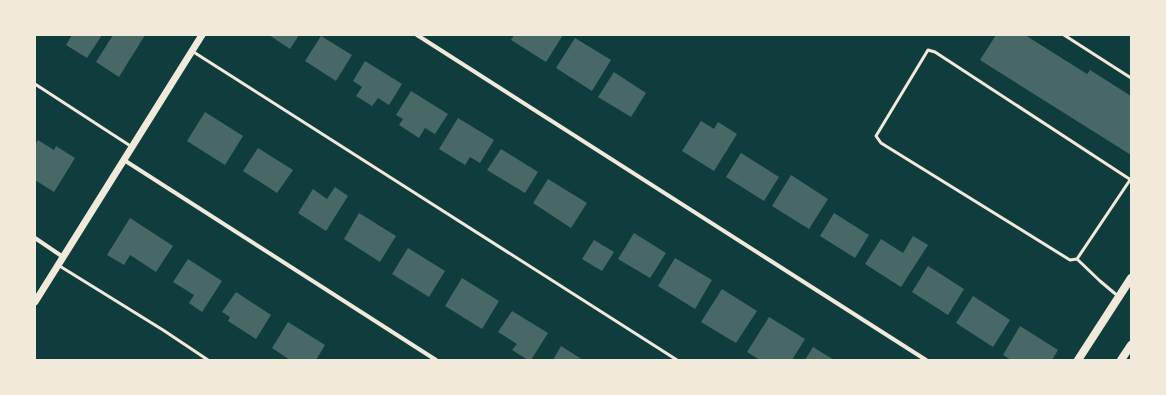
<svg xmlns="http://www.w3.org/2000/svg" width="1166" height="395" viewBox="0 0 1166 395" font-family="'Archivo Narrow',sans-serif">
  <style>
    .building { fill: #486865 }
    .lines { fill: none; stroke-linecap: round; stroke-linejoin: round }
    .service { stroke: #f1e9da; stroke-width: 3 }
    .minor { stroke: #f1e9da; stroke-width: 4 }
    .tertiary { stroke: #f1e9da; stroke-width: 7 }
    .secondary { stroke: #f1e9da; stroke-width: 8 }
  </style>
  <rect width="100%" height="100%" fill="#0f3d3e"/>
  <path class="building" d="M72 35H102L87 58 66 45Z
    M113 35H145L119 77 96 62Z
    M269 35H299L290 49Z
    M514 35H563L546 62 511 40Z
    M996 35H1025L1087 74 1090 70 1131 96V155L980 60Z
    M321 36 352 55 336 81 305 61Z
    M575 38 611 60 592 91 556 68Z
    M365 61 402 84 389 105 378 98 372 106 356 96 362 87 353 81Z
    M614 72 646 93 631 117 598 97Z
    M411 91 448 114 435 134 425 128 419 138 399 125 403 119 396 115Z
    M205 112 243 136 225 165 187 141Z
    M458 118 494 140 480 163 470 157 465 165 439 149Z
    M701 121 714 129 718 122 737 134 714 171 682 151Z
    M38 140 54 150 56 146 75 158 54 192 35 180V145Z
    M258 148 293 170 277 193 243 171Z
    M501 149 538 172 525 193 487 170Z
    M741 153 779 177 764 201 726 177Z
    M791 175 828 199 809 229 772 206Z
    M548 179 587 203 571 228 533 203Z
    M335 187 348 196 326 231 298 213 313 189 327 199Z
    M359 213 396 236 380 262 344 239Z
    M834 213 869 235 855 258 820 236Z
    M130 218 173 246 156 272 130 255 124 265 107 255Z
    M634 233 666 253 650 278 618 259Z
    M913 236 928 245 901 287 865 264 881 239 903 253Z
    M594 240 614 252 602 271 582 259Z
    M408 248 445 271 429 297 392 274Z
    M675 258 712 280 695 309 658 286Z
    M188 259 222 281 202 312 189 303 194 295 173 282Z
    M928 266 964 289 948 315 912 292Z
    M462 278 499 301 482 329 445 306Z
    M722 289 757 311 736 343 701 322Z
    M236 292 271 315 256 339 228 321 230 317 222 312Z
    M973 296 1010 320 993 347 956 323Z
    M512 311 548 333 531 360H528L512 350 517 344 498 332Z
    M769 317 805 339 792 360H760L747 352Z
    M288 322 325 345 316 360H290L272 348Z
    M1020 326 1058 350 1052 360H1011L1003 355Z
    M561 346 583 360H553Z
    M813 347 834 360H805Z"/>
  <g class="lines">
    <path class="service" d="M1064 35 1131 78
      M192 51C353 155 516 256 677 360
      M35 84 132 147
      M1130 180 1077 259 1070 260 881 143 876 136 928 50 935 52 1131 180
      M1077 259 1100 281 1119 297
      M58 265 163 330 208 360"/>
    <path class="minor" d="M417 35 926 360
      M124 160 436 360
      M35 238 63 257"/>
    <path class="tertiary" d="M35 302 202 35"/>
    <path class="secondary" d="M1078 360 1131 278
      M1121 360 1131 345"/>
  </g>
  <rect width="1166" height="395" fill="none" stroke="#f1e9da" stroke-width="72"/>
</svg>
